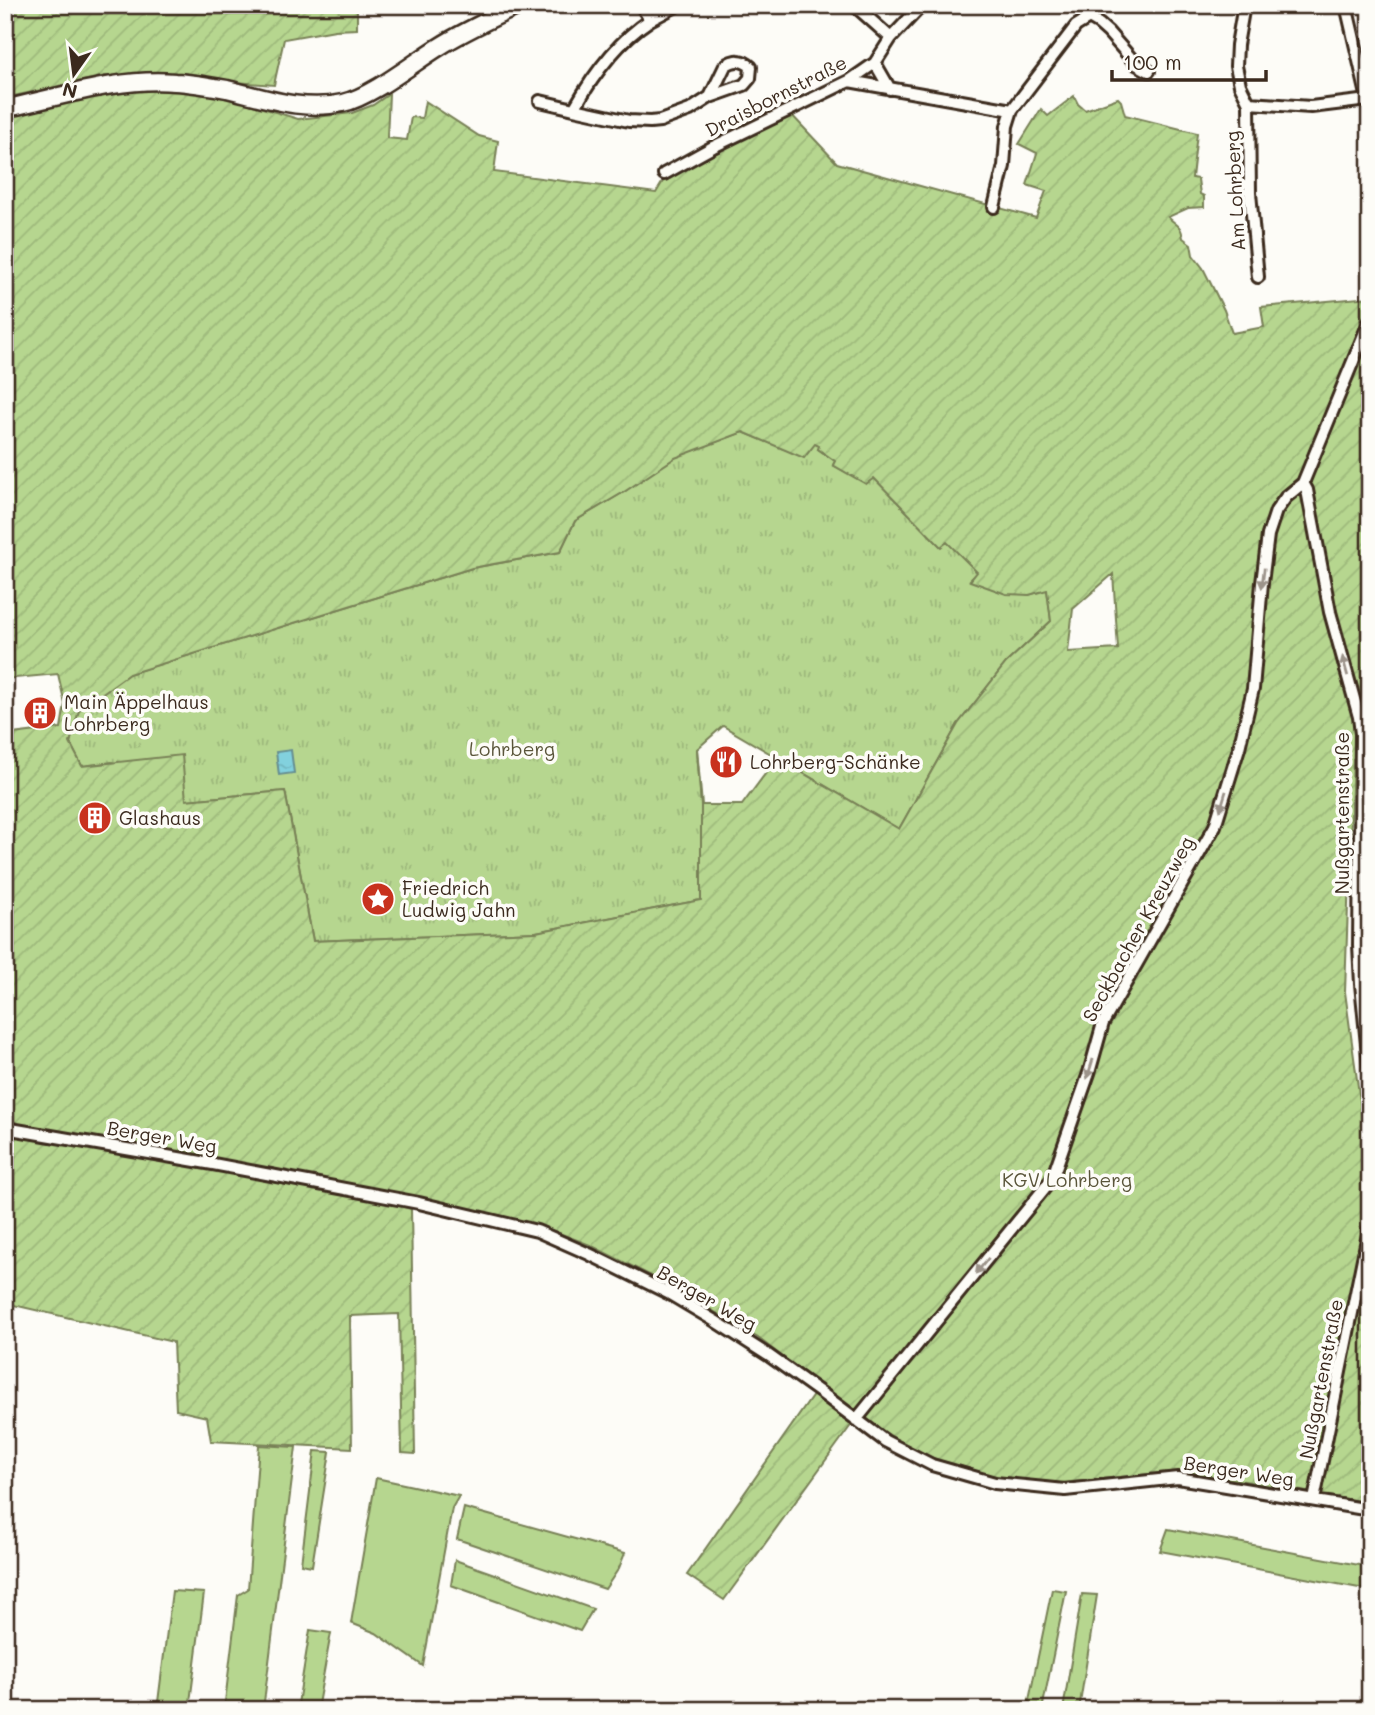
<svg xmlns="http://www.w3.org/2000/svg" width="1375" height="1715" viewBox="0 0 1375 1715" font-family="Mali,sans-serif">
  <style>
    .grass { fill: #b6d68f; stroke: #788056; stroke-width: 2 }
    .park { fill: url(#park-tufts); stroke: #788056; stroke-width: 2 }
    .garden { fill: url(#garden-furrows); stroke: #788056; stroke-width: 2; fill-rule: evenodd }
    .water { fill: url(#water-ripples); stroke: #668e91; stroke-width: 2 }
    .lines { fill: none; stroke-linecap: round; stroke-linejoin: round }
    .minor-casing { stroke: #3b2a1e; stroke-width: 16 }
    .secondary-casing { stroke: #3b2a1e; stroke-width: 21 }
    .minor { stroke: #fdfcf7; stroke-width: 10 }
    .secondary { stroke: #fdfcf7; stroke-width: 16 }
    .oneway { fill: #9c938a }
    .labels { text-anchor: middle; stroke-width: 7; stroke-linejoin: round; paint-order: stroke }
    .street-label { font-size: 19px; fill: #3b2a1e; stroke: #fdfcf7 }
    .poi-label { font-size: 19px; fill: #3b2a1e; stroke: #fdfcf7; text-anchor: start }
    .park-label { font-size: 19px; fill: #5a553a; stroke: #fdfcf7 }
  </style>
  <defs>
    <pattern id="park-tufts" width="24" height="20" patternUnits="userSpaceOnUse" patternTransform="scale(1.75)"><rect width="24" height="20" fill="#b6d68f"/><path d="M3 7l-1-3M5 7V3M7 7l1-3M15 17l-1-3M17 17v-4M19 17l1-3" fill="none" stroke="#9db87b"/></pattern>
    <pattern id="garden-furrows" width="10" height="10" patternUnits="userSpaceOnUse" patternTransform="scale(1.75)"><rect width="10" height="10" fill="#b6d68f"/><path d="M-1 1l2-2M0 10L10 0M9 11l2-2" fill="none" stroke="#9db87b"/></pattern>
    <pattern id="water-ripples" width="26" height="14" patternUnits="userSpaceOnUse" patternTransform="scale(1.75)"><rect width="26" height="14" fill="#82d1de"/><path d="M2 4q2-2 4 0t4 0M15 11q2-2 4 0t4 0" fill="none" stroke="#71b4be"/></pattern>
  </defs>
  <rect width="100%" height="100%" fill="#fdfcf7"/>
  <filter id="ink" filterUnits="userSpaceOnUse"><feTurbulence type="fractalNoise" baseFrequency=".0143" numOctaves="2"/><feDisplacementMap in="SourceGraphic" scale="14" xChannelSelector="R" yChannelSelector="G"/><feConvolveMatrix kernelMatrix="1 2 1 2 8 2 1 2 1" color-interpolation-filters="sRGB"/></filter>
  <g filter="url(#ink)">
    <path class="grass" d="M259 1445 296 1447 263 1710H224L238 1595 248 1589Z
      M315 1451 330 1452 312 1566 301 1564Z
      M376 1478 459 1496 452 1508 423 1666 376 1633 351 1623Z
      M464 1508 625 1553 619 1568 605 1589 457 1539Z
      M1168 1529 1370 1567V1590L1160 1551Z
      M455 1560 593 1609 580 1631 451 1585Z
      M1052 1589 1066 1591 1042 1710H1027Z
      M172 1591 204 1593 189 1710H157Z
      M1082 1594 1097 1595 1079 1710H1063Z
      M310 1630 331 1633 317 1710H297Z"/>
    <path class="park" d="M743 432 804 457 815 443 820 446 818 449 835 461 833 465 866 483 874 478 940 546 947 541 978 572 970 580 1029 595 1047 589 1051 621 1006 663 958 724 899 829 723 726 697 749 701 805V900L536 932 313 941 285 791 186 800 112 762 82 766 70 743 79 710 128 674 472 568 560 552 575 521 624 492 675 457Z"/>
    <path class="garden" d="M5 5H357V29L335 30 284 39 274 85 170 77 105 76 5 98Z
      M171 88 230 98 298 119 352 113 373 105 389 94 387 138 407 140 411 117 422 118 425 101 479 136 498 141 494 172 656 193 665 178 789 112 837 163 1036 218 1046 191 1027 185 1037 153 1019 144 1041 109 1048 116 1074 96 1078 104 1085 110 1118 98 1121 101 1125 115 1197 133 1192 178 1198 179 1200 194 1204 196V207L1188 208 1168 217C1177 226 1181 224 1183 238L1191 244 1193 255 1203 268 1224 310 1232 333 1264 327 1261 307 1370 297V763L1353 759 1345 992 1370 1174V1503L1244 1481 1179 1471 1061 1483 997 1477 935 1459 898 1440 870 1423 758 1338 671 1286 590 1245 538 1225 400 1193V1206L411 1209 415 1454 402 1453 399 1314 350 1316 352 1448 211 1441 207 1417 176 1410 173 1342 5 1303V735L61 728 65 704 58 674 5 679V117L111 90ZM743 432 804 458 815 444 819 446 818 449 835 461 833 465 866 484 874 478 941 547 947 542 977 572 970 581 1006 594 1029 595 1047 590 1051 621 1006 663 958 724 899 829 777 758 742 805H702L697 749 701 805V900L536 932 313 941 285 791 186 800 182 755 82 766 70 743 79 710 129 674 472 568 560 552 575 521 624 492 675 458ZM1113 574 1118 649 1068 652 1073 609Z
      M1365 883H1370L1369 959Z
      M814 1394 852 1424 724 1600 687 1575Z"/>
    <path class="water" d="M291 750 294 773 279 775 276 752Z"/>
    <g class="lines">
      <defs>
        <path id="minor" d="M854 5 891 38
          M1083 5 1089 18 1099 24 1108 32 1136 64 1149 71
          M1244 5 1237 45 1236 66 1240 85 1249 103 1250 193 1258 277
          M1346 5 1370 108
          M650 20 678 5
          M875 63 890 89
          M849 81 1012 110
          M540 101 574 109C593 75 618 41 650 20L641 5
          M1249 103 1311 107 1368 100
          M574 109 629 121 650 122 660 121 690 110 710 97 744 85 750 78 751 67C743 59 734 59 725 66L710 97
          M664 174 713 147 849 81 875 63 891 38 922 5
          M994 207 1004 166 1007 126 1012 110 1076 26 1089 18
          M1370 320 1303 483 1307 490 1330 612 1359 717 1361 734 1359 945 1361 984 1370 1075
          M5 1128 213 1164 419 1203 537 1231 589 1254 668 1293 715 1321 768 1355 824 1395 885 1441 932 1465 995 1483 1065 1490 1178 1478 1370 1510
          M856 1420 1052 1179 1089 1073 1103 1023 1215 826 1239 748 1253 689 1262 583 1268 535 1276 511 1286 497 1303 483
          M1314 1500 1370 1224"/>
        <path id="secondary" d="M5 110 12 107C63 96 122 77 175 82 192 83 210 86 227 89 266 98 303 112 343 103 371 97 413 63 439 47 464 31 493 18 520 5"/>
      </defs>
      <use href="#minor" class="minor-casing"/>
      <use href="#secondary" class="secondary-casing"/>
      <use href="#minor" class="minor"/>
      <use href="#secondary" class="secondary"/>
    </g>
    <defs><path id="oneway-solid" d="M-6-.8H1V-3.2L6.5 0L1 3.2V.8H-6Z" transform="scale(1.75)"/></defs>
    <g class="oneway">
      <use href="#oneway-solid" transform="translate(1263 578) rotate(97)"/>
      <use href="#oneway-solid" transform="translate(1345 666) rotate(-105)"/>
      <use href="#oneway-solid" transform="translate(1223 801) rotate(107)"/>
      <use href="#oneway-solid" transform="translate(1090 1069) rotate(107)"/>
      <use href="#oneway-solid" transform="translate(982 1266) rotate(129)"/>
    </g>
  </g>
  <defs>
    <symbol id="building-disc" viewBox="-11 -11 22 22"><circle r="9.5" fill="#c8321e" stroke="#fdfcf7"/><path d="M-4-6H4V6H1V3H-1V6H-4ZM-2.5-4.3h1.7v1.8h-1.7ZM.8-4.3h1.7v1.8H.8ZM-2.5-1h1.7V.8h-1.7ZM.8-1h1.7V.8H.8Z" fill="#fff"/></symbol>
    <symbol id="restaurant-disc" viewBox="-11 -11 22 22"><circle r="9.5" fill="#c8321e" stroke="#fdfcf7"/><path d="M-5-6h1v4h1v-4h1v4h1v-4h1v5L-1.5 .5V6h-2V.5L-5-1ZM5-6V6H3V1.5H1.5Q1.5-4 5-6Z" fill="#fff"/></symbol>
    <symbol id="sight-disc" viewBox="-11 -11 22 22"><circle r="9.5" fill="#c8321e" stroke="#fdfcf7"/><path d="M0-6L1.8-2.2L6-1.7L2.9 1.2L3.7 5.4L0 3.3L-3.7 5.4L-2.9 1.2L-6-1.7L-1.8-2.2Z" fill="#fff"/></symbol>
  </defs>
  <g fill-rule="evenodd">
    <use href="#building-disc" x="21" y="694" width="38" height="38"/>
    <use href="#restaurant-disc" x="707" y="743" width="38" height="38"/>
    <use href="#building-disc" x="76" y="799" width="38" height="38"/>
    <use href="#sight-disc" x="359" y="880" width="38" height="38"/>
  </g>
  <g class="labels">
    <g class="street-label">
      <text transform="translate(776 96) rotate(-27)" y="7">Draisbornstraße</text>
      <text transform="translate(1235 191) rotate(-93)" y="7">Am Lohrberg</text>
      <text transform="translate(1342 813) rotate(-90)" y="7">Nußgartenstraße</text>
      <text transform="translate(1138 929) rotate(-61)" y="7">Seckbacher Kreuzweg</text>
      <text transform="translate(162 1137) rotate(10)" y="7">Berger Weg</text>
      <text transform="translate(707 1298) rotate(30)" y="7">Berger Weg</text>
      <text transform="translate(1321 1379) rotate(-79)" y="7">Nußgartenstraße</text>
      <text transform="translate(1239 1471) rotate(9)" y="7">Berger Weg</text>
    </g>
    <g class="poi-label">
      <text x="64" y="709">Main Äppelhaus<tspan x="64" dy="22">Lohrberg</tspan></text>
      <text x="750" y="769">Lohrberg-Schänke</text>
      <text x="119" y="825">Glashaus</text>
      <text x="402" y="895">Friedrich<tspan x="402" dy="22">Ludwig Jahn</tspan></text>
    </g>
    <g class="park-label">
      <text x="512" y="756">Lohrberg</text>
      <text x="1067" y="1187">KGV Lohrberg</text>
    </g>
  </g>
  <rect width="1375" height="1715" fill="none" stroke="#fdfcf7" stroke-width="28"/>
  <rect x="14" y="14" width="1347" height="1687" fill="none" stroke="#3b2a1e" stroke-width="2.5" filter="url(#ink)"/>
  <g transform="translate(74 74) rotate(194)" stroke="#fdfcf7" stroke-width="5" paint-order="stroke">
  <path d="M0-5L12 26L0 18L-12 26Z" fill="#3b2a1e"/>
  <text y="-10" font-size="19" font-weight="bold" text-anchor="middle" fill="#3b2a1e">N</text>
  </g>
  <path d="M1112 70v10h154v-10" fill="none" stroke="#3b2a1e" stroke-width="3.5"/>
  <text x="1123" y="70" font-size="21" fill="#3b2a1e" stroke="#fdfcf7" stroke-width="5" paint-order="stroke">100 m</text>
</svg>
